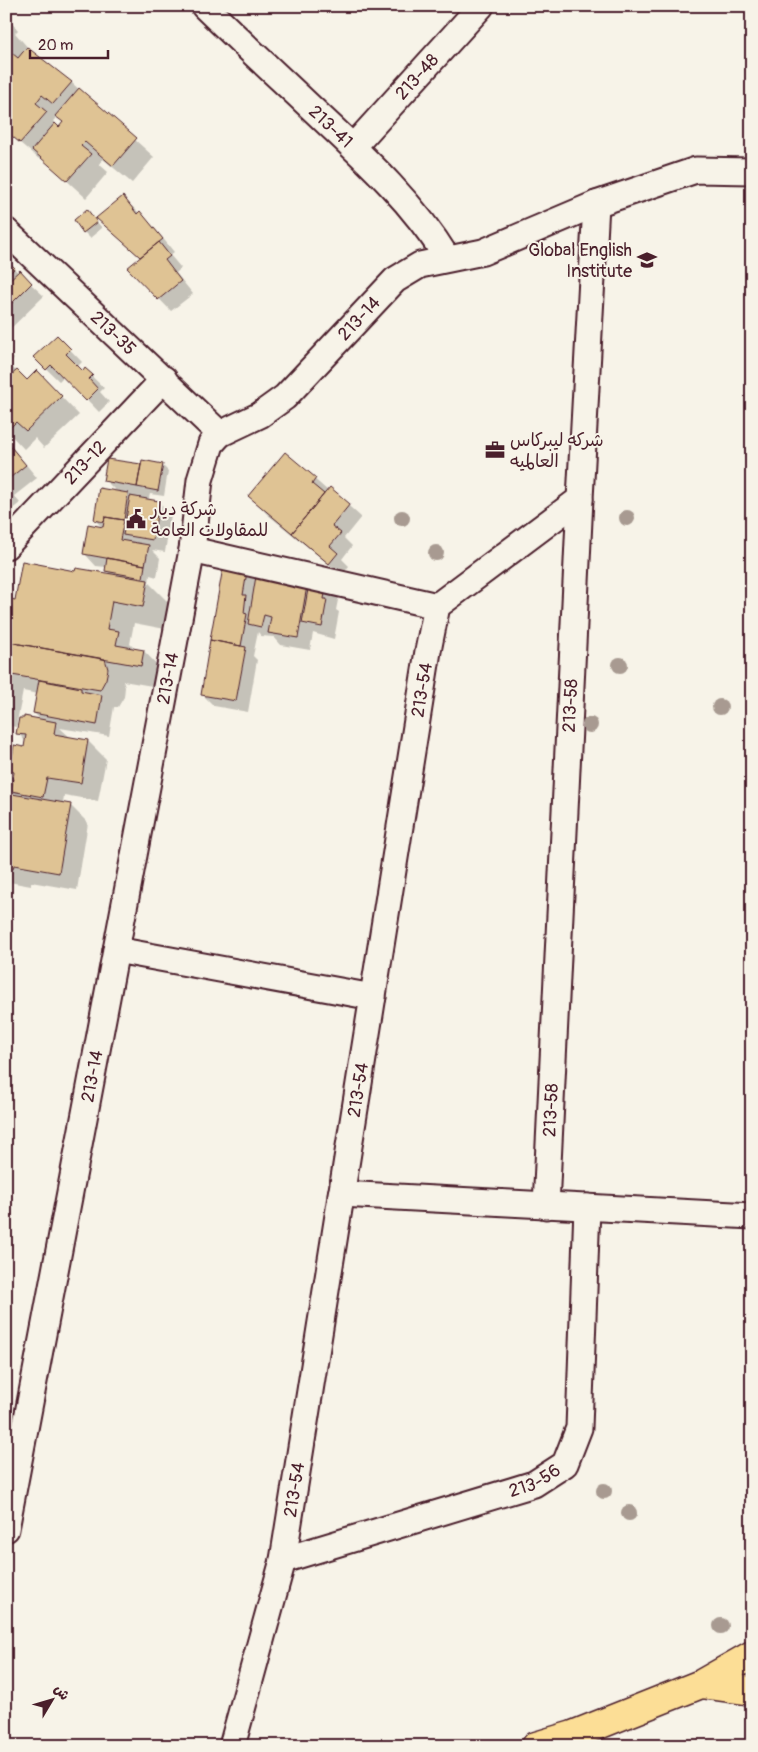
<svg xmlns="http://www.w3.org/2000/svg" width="758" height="1752" viewBox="0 0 758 1752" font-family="Pangolin,'Playpen Sans Arabic',sans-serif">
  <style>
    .shadow { fill: #0003; fill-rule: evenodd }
    .building { fill: #dfc394; stroke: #4a1f2b }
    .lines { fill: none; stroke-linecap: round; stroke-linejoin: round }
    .minor-casing { stroke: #4a1f2b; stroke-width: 29 }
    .major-casing { stroke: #4a1f2b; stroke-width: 31 }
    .minor { stroke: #f7f3e8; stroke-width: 25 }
    .major { stroke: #fcde96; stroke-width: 28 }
    .tree { fill: #a89a91 }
    .labels { text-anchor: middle; stroke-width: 4; stroke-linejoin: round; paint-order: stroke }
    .street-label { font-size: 18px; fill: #4a1f2b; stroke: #f7f3e8 }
    .poi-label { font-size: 18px; fill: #4a1f2b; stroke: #f7f3e8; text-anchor: start }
  </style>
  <rect width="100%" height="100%" fill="#f7f3e8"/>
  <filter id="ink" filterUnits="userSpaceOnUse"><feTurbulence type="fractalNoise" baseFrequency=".02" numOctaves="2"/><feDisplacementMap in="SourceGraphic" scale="10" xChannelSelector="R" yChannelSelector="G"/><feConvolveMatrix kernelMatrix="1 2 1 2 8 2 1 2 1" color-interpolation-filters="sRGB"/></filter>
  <g filter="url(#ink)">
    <path class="shadow" d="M6 17 18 30 15 33 30 50 72 83 154 157 132 183 103 159 99 164 108 172 86 198 41 157 39 159 6 131ZM58 116 64 122 60 127 53 121Z
      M123 198 152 225 174 252 170 255 181 268 176 273 193 294 171 311 129 268 141 258 110 230Z
      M93 217 102 228 90 238 84 232Z
      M6 256 12 262 9 264 44 296 6 333Z
      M57 336 82 362 77 367 83 372 85 370 104 388 100 392 109 402 99 412 64 376 59 381 35 358Z
      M6 351 14 359 9 364 27 382 37 372 79 415 44 448 35 438 24 449 6 430Z
      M6 440 37 478 14 496 20 503 11 510 6 505Z
      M285 453 328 491 330 489 361 517 344 538 352 546 342 559 349 566 342 575 267 514 250 496Z
      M140 465H162L168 471 164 496 150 494 148 501 159 502 171 515 165 552 152 550 160 558 157 577 150 575 149 583 170 604 165 629 134 623 130 644 136 650 144 651 166 674 164 688 123 681 125 687 124 697 118 707H114L109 736 60 728 72 739 88 741 106 759 98 801 64 795 63 804 71 806 88 823 77 890 31 882V886L9 882 6 891V794L12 800 17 796 12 791 15 775 11 771 25 748 26 742 18 733 41 720 34 713 38 694 23 691 16 727 6 725V668L8 663 6 661V600L16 601 76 573 111 575 106 570V567L96 566 84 553 103 528 95 520 117 492 105 480Z
      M6 515 16 526 6 534Z
      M225 563 339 595 336 610 339 612 334 639 313 633 310 650 281 645 274 637 261 636 258 632 253 656 257 660 248 712 214 706 202 694Z"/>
    <path class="building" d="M27 47 72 82 53 104 42 95 36 103 47 112 20 143 6 131V59L12 53 18 58Z
      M79 88 137 138 113 166 85 142 81 146 91 154 67 181 32 150 55 123 59 127 63 122 55 116Z
      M123 196 137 214 140 211 163 239 140 257 96 218Z
      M87 209 97 222 83 233 74 220Z
      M159 242 170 256 165 260 181 281 158 300 127 268Z
      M6 259 15 268 6 277Z
      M20 270 32 283 6 309V283Z
      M57 335 71 349 66 354 83 371 85 368 93 375 89 379 98 389 86 401 51 365 46 370 33 357Z
      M17 370 27 380 37 370 62 396 26 431 16 422 6 432V374L9 377Z
      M6 441 26 465 6 481Z
      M285 452 316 478 312 484 324 494 292 533 248 496Z
      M107 459 141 464 137 487 103 481Z
      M142 460 163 464 158 491 137 487Z
      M330 487 350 504 332 526 341 533 330 546 338 553 329 564 292 533Z
      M99 488 128 493 124 520 105 517 104 522 94 520Z
      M130 496 159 501 153 540 123 535Z
      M105 517 124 520 120 540 149 545 145 565 83 554 88 524 103 527Z
      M107 558 145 565 143 578 105 571Z
      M22 561 75 571 76 568 148 580 143 607 112 601 107 629 119 631 116 645 144 650 141 666 8 642 6 648V598L15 600Z
      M224 562 248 566 243 595H246L244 613 247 614 241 646 210 640Z
      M256 576 308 580 298 638 268 633 271 617 264 615 261 627 248 624Z
      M310 578 327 582 324 599H327L322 627 302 623Z
      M210 640 246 647 236 701 201 695Z
      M8 642 105 659 108 669 106 679 100 690 6 674Z
      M39 680 81 688V691L102 695 97 725 33 713Z
      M24 716 56 722 54 734 88 740 81 783 47 778 43 797 11 791 14 772 10 771 14 745 24 747 26 735 16 734 19 718H24Z
      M12 794 71 804 59 873 14 865 13 869 6 867V804L10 805Z"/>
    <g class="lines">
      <defs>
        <g id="minor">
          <path id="s1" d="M204 6C243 44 283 81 323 119 369 162 414 204 447 258"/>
          <path id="s2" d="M353 147 481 6"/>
          <path id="s3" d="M6 231 220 434"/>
          <path id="s4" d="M6 546 164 379"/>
          <path d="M192 550 437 606"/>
          <path d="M116 950 373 997"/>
          <path d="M341 1194 752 1216"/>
          <path id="s5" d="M546 1206 580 499 596 204"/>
          <path id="s6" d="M6 1529 192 550 200 480 211 444 220 434 260 415 285 397 395 280 420 265 483 252 596 204 696 170 752 171"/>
          <path id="s7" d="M283 1560 534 1484 565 1464 579 1428 587 1207"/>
          <path id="s8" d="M232 1746 283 1560 428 651 437 606 580 499"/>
        </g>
        <path id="major" d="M701 1684 752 1691
          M536 1746 573 1735 701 1684 752 1655"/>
      </defs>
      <use href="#minor" class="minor-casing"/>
      <use href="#major" class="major-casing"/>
      <use href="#minor" class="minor"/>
      <use href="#major" class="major"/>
    </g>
    <g class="tree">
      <circle cx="402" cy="518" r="8"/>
      <circle cx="627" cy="518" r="8"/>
      <circle cx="436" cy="553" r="8"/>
      <circle cx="620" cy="665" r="8"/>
      <circle cx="720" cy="707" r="8"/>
      <circle cx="590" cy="725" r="8"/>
      <circle cx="604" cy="1491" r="8"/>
      <circle cx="629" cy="1513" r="8"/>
      <circle cx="721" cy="1626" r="8"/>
    </g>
  </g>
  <defs>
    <symbol id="school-bare" viewBox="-9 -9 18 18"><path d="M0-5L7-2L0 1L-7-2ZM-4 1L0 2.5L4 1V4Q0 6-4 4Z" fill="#4a1f2b" stroke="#f7f3e8" stroke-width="2.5" paint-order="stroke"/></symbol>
    <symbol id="office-bare" viewBox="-9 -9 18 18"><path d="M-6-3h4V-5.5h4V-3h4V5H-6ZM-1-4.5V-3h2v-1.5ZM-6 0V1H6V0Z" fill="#4a1f2b" stroke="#f7f3e8" stroke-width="2.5" paint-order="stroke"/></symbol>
    <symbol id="civic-bare" viewBox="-9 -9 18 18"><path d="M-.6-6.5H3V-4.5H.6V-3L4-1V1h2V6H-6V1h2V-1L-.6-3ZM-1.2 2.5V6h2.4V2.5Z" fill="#4a1f2b" stroke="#f7f3e8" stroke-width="2.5" paint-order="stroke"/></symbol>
  </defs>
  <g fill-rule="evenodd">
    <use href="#school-bare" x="633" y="246" width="28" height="28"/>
    <use href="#office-bare" x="481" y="436" width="28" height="28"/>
    <use href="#civic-bare" x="122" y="505" width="28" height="28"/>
  </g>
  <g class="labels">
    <g class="street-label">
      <text dy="6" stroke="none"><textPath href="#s2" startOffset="95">213-48</textPath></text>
      <text dy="6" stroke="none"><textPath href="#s1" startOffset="175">213-41</textPath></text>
      <text dy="6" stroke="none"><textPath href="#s6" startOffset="1301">213-14</textPath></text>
      <text dy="6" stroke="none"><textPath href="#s3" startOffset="148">213-35</textPath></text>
      <text dy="6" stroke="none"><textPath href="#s4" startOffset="115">213-12</textPath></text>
      <text dy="6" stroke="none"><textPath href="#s6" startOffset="866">213-14</textPath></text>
      <text dy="6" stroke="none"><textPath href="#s8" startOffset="1074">213-54</textPath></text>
      <text dy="6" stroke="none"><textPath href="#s5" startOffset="501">213-58</textPath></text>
      <text dy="6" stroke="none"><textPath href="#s6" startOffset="461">213-14</textPath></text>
      <text dy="6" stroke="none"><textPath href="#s8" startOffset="669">213-54</textPath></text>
      <text dy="6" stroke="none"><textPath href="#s5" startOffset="96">213-58</textPath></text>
      <text dy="6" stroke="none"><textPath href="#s7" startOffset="264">213-56</textPath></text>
      <text dy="6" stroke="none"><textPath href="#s8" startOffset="264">213-54</textPath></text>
    </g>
    <g class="poi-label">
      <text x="632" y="256" text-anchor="end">Global English<tspan x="632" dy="21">Institute</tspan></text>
      <text x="510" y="446">شركه ليبركاس<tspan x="510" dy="21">العالميه</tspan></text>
      <text x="151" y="515">شركة ديار<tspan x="151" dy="21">للمقاولات العامة</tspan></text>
    </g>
  </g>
  <rect width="758" height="1752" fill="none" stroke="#f7f3e8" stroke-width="25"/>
  <rect x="12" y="12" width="733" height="1727" fill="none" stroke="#4a1f2b" stroke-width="2" filter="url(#ink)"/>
  <g transform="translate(52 1700) rotate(52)" stroke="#f7f3e8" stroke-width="4" paint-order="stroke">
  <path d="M0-4L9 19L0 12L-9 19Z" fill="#4a1f2b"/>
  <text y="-8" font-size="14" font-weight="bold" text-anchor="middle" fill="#4a1f2b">ش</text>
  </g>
  <path d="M30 50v8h78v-8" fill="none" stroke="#4a1f2b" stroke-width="2.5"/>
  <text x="38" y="50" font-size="15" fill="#4a1f2b" stroke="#f7f3e8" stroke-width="4" paint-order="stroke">20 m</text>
</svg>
